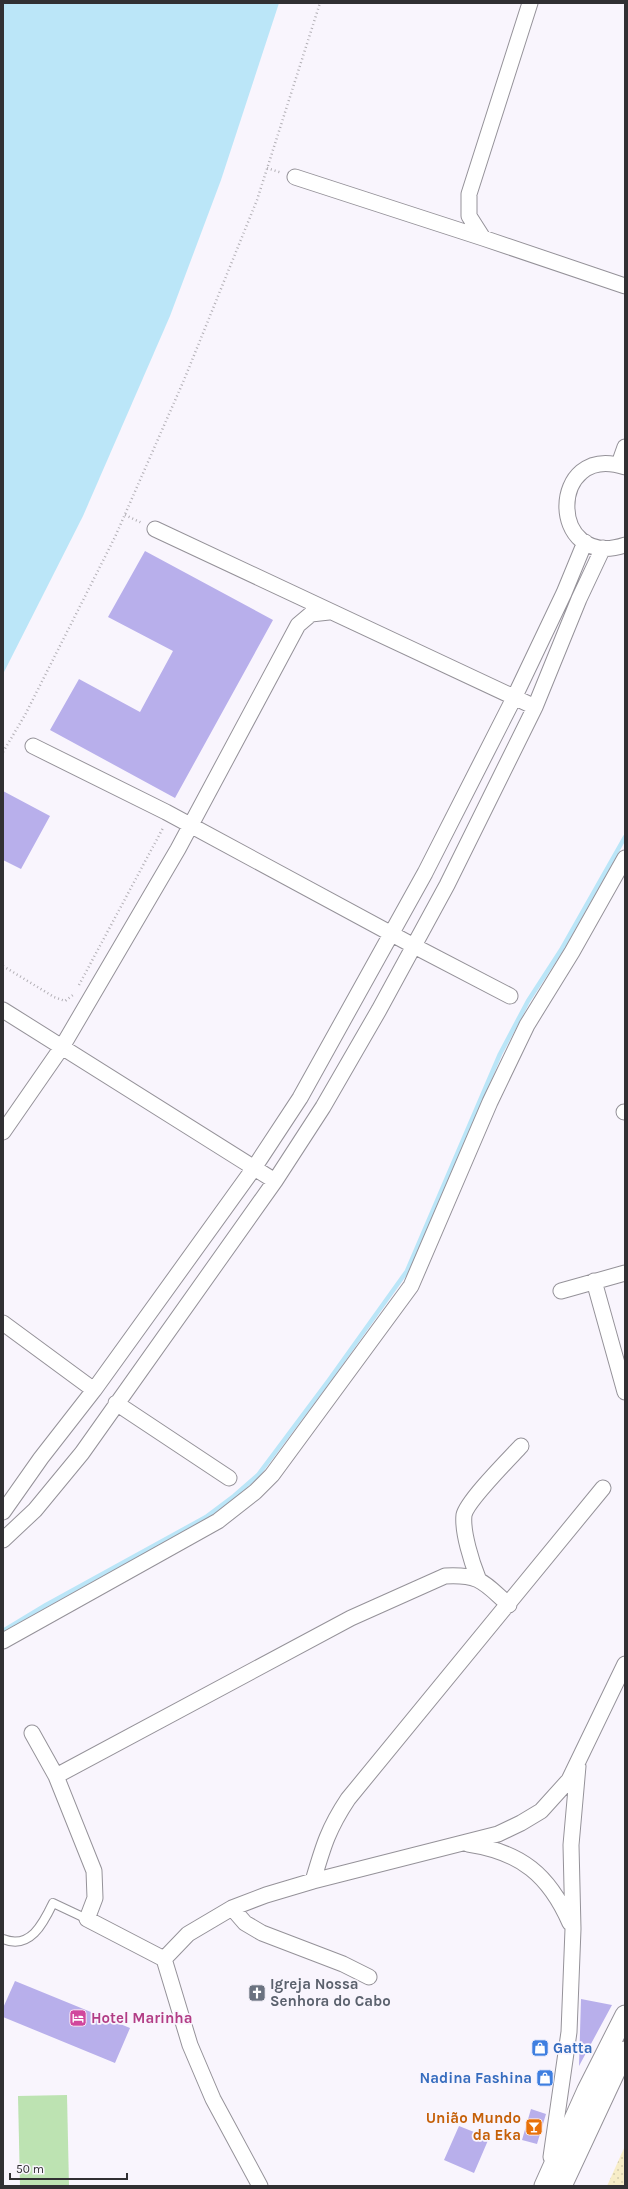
<svg xmlns="http://www.w3.org/2000/svg" width="628" height="2189" viewBox="0 0 628 2189" font-family="Karla,sans-serif">
  <style>
    .sand { fill: url(#sand-dots) }
    .park { fill: #bde3b2 }
    .water { fill: #bbe6f8 }
    .lines { fill: none; stroke-linecap: round; stroke-linejoin: round }
    .stream { stroke: #bbe6f8; stroke-width: 4.5 }
    .building { fill: #b8afeb }
    .service-casing { stroke: #959299; stroke-width: 10 }
    .minor-casing { stroke: #959299; stroke-width: 17 }
    .tertiary-casing { stroke: #959299; stroke-width: 21 }
    .path { stroke: #b3b0b6; stroke-width: 2.5; stroke-dasharray: 1 3; stroke-linecap: butt }
    .service { stroke: #fff; stroke-width: 8 }
    .minor { stroke: #fff; stroke-width: 15 }
    .tertiary { stroke: #fff; stroke-width: 19 }
    .labels { text-anchor: middle; stroke-width: 3.5; stroke-linejoin: round; paint-order: stroke }
    .worship-label { font-size: 15px; font-weight: bold; fill: #5b616d; stroke: #f9f5fd; text-anchor: start }
    .hotel-label { font-size: 15px; font-weight: bold; fill: #b23c85; stroke: #f9f5fd; text-anchor: start }
    .shop-label { font-size: 15px; font-weight: bold; fill: #366cbe; stroke: #f9f5fd; text-anchor: start }
    .food-label { font-size: 15px; font-weight: bold; fill: #c56008; stroke: #f9f5fd; text-anchor: end }
  </style>
  <defs>
    <pattern id="sand-dots" width="8" height="8" patternUnits="userSpaceOnUse"><rect width="8" height="8" fill="#f7edc8"/><path d="M2 2h.1M6 6h.1" fill="none" stroke="#d4ccac" stroke-width="1.8" stroke-linecap="round"/></pattern>
  </defs>
  <rect width="100%" height="100%" fill="#f9f5fd"/>
  <path class="sand" d="M625 2146V2186H607Z"/>
  <path class="park" d="M67 2095 69 2186H20L18 2096Z"/>
  <path class="water" d="M3 3H279L221 180 170 316 83 516 3 674Z"/>
  <g class="lines">
    <path class="stream" d="M3 1631 46 1605 206 1517 234 1496 258 1475 329 1380 407 1271 500 1054 528 1001 561 950 625 837"/>
  </g>
  <path class="building" d="M145 551 273 620 175 798 50 730 79 679 140 712 173 651 108 617Z
    M3 791 50 816 21 869 3 860Z
    M15 1981 130 2028 115 2063 3 2017V2008Z
    M581 1999 612 2005 579 2066Z
    M531 2109 546 2114 537 2144 522 2140Z
    M459 2126 489 2138 474 2173 444 2160Z"/>
  <g class="lines">
    <defs>
      <path id="service" d="M3 1939C30 1950 43 1924 53 1903L87 1919"/>
      <path id="minor" d="M295 177 483 238 625 286
        M483 238 469 216V194L530 3
        M619 464 625 447
        M625 467C548 441 547 571 625 545
        M155 529 535 707
        M33 746 166 812 414 946 510 996
        M3 1010 275 1181
        M624 1112H625
        M3 1132 62 1047 178 849 298 625 311 614 329 612
        M594 1281 625 1392
        M561 1291 625 1273
        M3 1323 94 1390
        M116 1403 229 1478
        M3 1512 41 1458 94 1390 254 1168 300 1098 425 873 514 698 564 593 585 542
        M3 1540 35 1510 82 1453 275 1181 323 1107 379 1010 447 885 535 707 579 599 603 548
        M478 1578C472 1563 462 1532 464 1515 467 1501 509 1459 521 1446
        M3 1641 218 1521 255 1492 272 1475 411 1286 490 1102 527 1025 572 952 625 858
        M32 1733 56 1776 94 1871 95 1898 87 1919 164 1959
        M56 1776 351 1618 445 1576C481 1574 484 1583 509 1605
        M468 1844C521 1852 549 1875 570 1923
        M313 1881C323 1847 328 1829 348 1799L603 1488
        M232 1908 245 1923 262 1933 343 1964 369 1977
        M551 2157 569 2032 573 1929 571 1845 578 1766
        M260 2186 213 2099 190 2045 164 1959 188 1934 232 1908 266 1895 313 1881 498 1834 521 1823 541 1811 569 1780 625 1664"/>
      <path id="tertiary" d="M544 2186 587 2090 625 2015
        M562 2186 625 2051"/>
    </defs>
    <use href="#service" class="service-casing"/>
    <use href="#minor" class="minor-casing"/>
    <use href="#tertiary" class="tertiary-casing"/>
    <path class="path" d="M267 168 282 173
      M125 515 142 523
      M3 752 25 715 115 537 184 380 257 200 320 3
      M3 966 54 997 65 1001 73 995
      M79 985 163 828"/>
    <use href="#service" class="service"/>
    <use href="#minor" class="minor"/>
    <use href="#tertiary" class="tertiary"/>
  </g>
  <defs>
    <symbol id="church-square" viewBox="-11 -11 22 22"><rect x="-9" y="-9" width="18" height="18" rx="4" fill="#6b7280" stroke="#f9f5fd"/><path d="M-1.2-6h2.4v3.5h3.3v2.4h-3.3V6h-2.4V-.1h-3.3v-2.4h3.3Z" fill="#fff"/></symbol>
    <symbol id="hotel-square" viewBox="-11 -11 22 22"><rect x="-9" y="-9" width="18" height="18" rx="4" fill="#d1479c" stroke="#f9f5fd"/><path d="M-6-4.5h1.5V1H6V5H4.5V3h-9V5H-6ZM-4 0a1.8 1.8 0 1 1 3.6 0ZM.5 0V-2.5h3Q6-2.5 6 0Z" fill="#fff"/></symbol>
    <symbol id="shop-square" viewBox="-11 -11 22 22"><rect x="-9" y="-9" width="18" height="18" rx="4" fill="#3f7fe0" stroke="#f9f5fd"/><path d="M-5-2.5h2.3a2.7 3.5 0 0 1 5.4 0H5L5.5 6h-11ZM-1.5-2.5h3a1.5 2.3 0 0 0-3 0Z" fill="#fff"/></symbol>
    <symbol id="bar-square" viewBox="-11 -11 22 22"><rect x="-9" y="-9" width="18" height="18" rx="4" fill="#e8710a" stroke="#f9f5fd"/><path d="M-6-5H6L.8 .8V4.5H3.5V6h-7V4.5H-.8V.8Z" fill="#fff"/></symbol>
  </defs>
  <g fill-rule="evenodd">
    <use href="#church-square" x="247" y="1983" width="20" height="20"/>
    <use href="#hotel-square" x="68" y="2008" width="20" height="20"/>
    <use href="#shop-square" x="530" y="2038" width="20" height="20"/>
    <use href="#shop-square" x="535" y="2068" width="20" height="20"/>
    <use href="#bar-square" x="524" y="2117" width="20" height="20"/>
  </g>
  <g class="labels">
    <g class="worship-label">
      <text x="270" y="1989">Igreja Nossa<tspan x="270" dy="17">Senhora do Cabo</tspan></text>
    </g>
    <g class="hotel-label">
      <text x="91" y="2023">Hotel Marinha</text>
    </g>
    <g class="shop-label">
      <text x="553" y="2053">Gatta</text>
      <text x="532" y="2083" text-anchor="end">Nadina Fashina</text>
    </g>
    <g class="food-label">
      <text x="521" y="2123">União Mundo<tspan x="521" dy="17">da Eka</tspan></text>
    </g>
  </g>
  <rect width="628" height="2189" fill="none" stroke="#313033" stroke-width="8"/>
  <path d="M10 2173v6h117v-6" fill="none" stroke="#313033" stroke-width="2"/>
  <text x="16" y="2173" font-size="12" fill="#313033" stroke="#f9f5fd" stroke-width="3" paint-order="stroke">50 m</text>
</svg>
